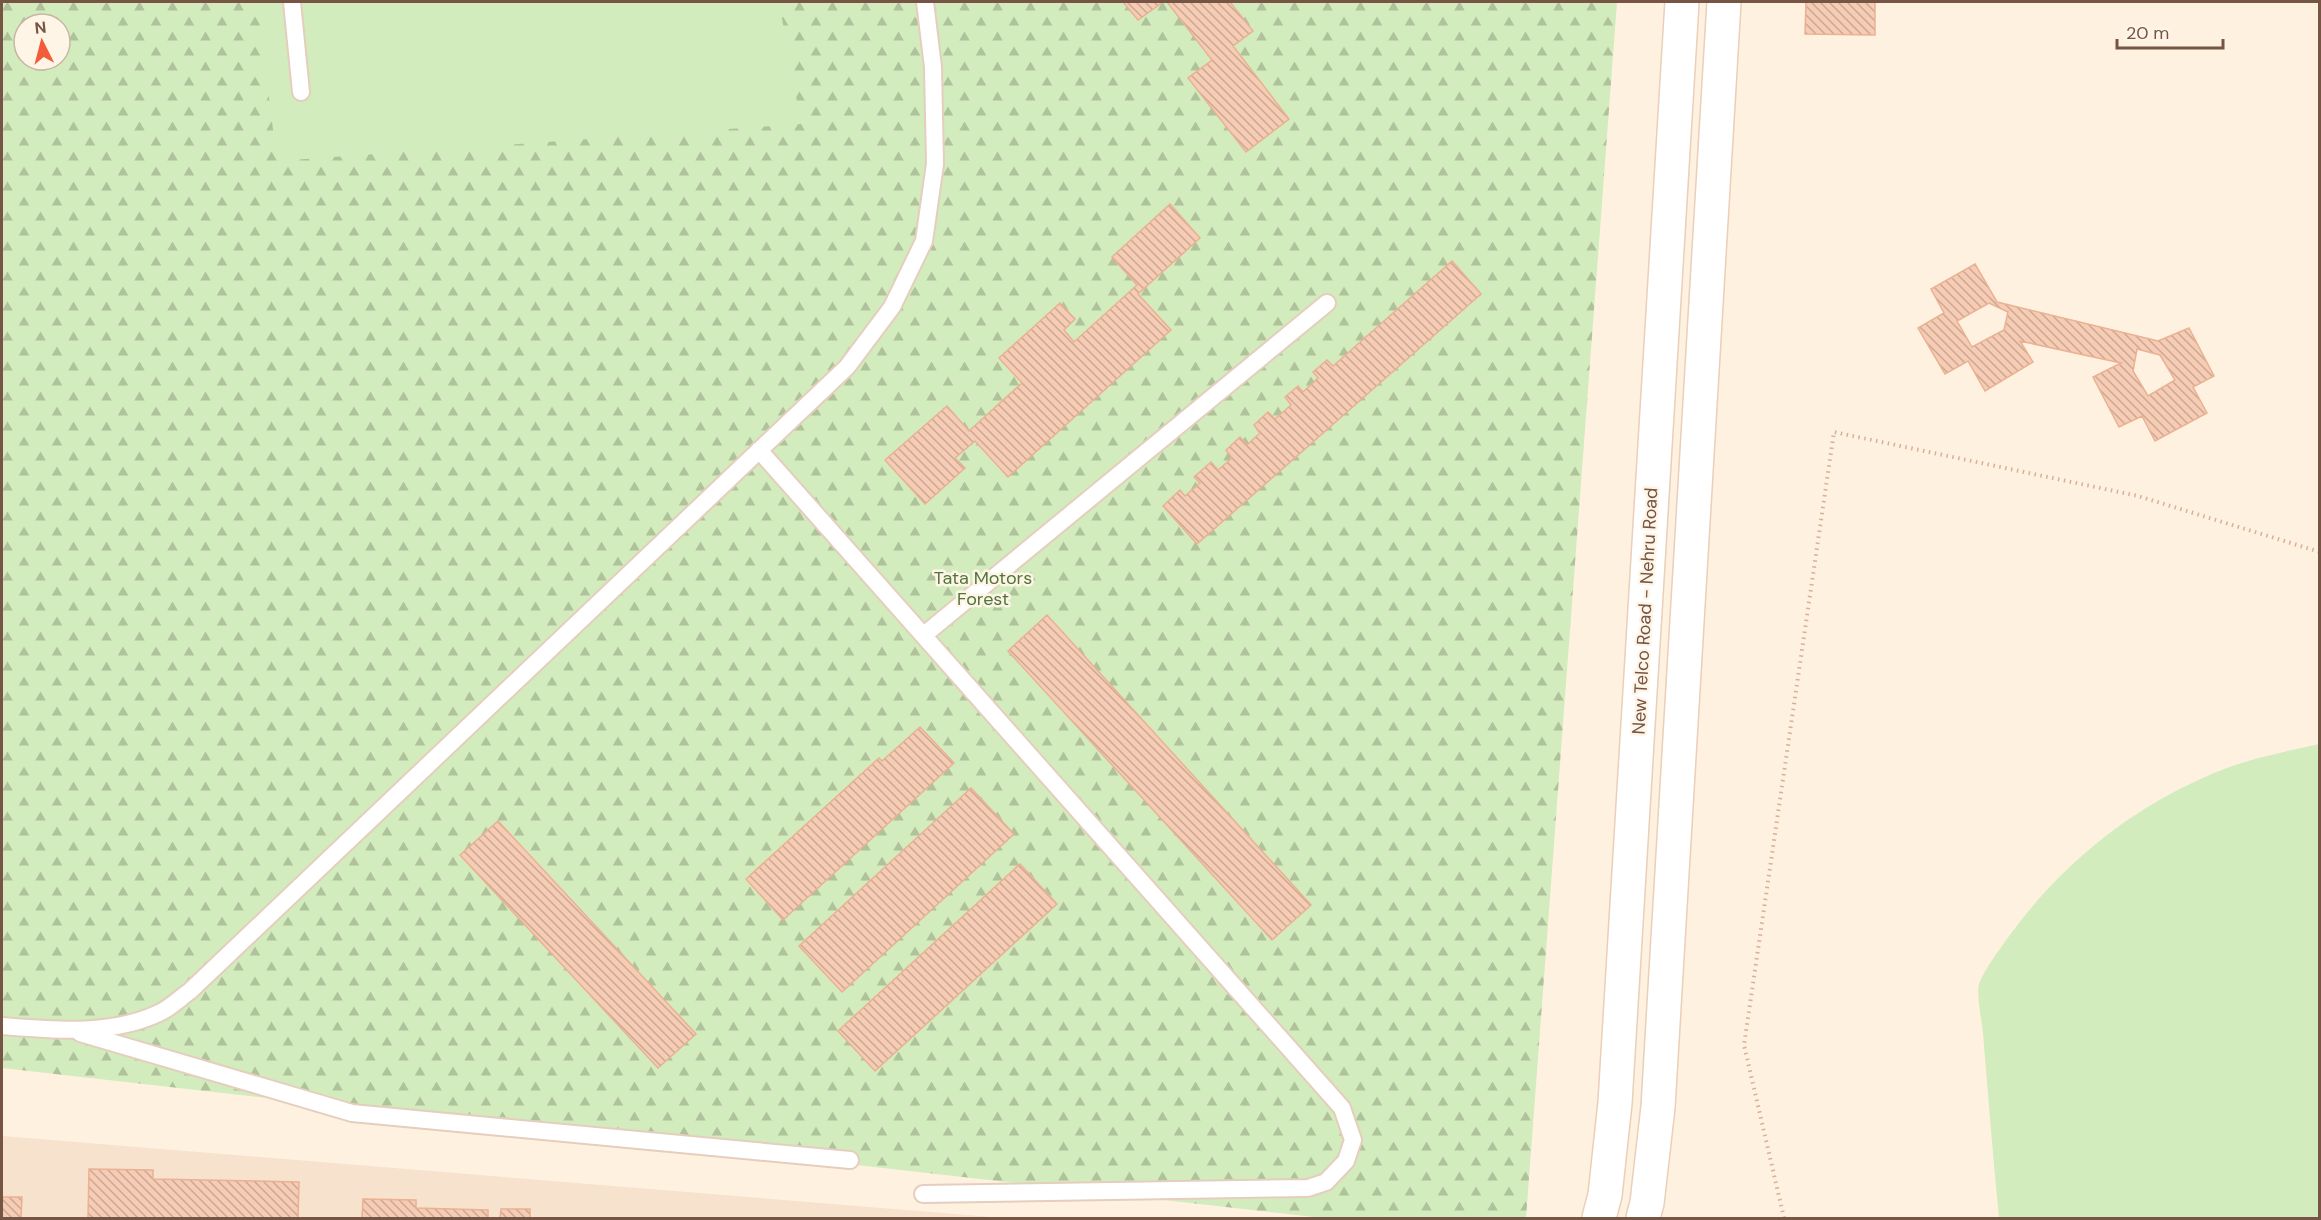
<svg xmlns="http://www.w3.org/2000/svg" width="2321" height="1220" viewBox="0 0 2321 1220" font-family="'DM Sans',sans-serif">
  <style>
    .residential { fill: #f6e2cd }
    .forest { fill: url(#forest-firs); fill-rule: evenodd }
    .pitch { fill: #d2ecbd }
    .building { fill: url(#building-back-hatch); stroke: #eab193; stroke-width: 1.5; fill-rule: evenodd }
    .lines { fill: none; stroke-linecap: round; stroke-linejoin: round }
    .lane-casing { stroke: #e5cebd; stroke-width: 20 }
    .secondary-casing { stroke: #eacfba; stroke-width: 36 }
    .path { stroke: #daaf98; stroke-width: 4; stroke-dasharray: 1.5 4.5; stroke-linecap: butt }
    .lane { stroke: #fff; stroke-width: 16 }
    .secondary { stroke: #fff; stroke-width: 33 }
    .labels { text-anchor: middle; stroke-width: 5; stroke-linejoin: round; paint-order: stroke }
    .park-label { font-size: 18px; fill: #4e773a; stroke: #fff5e7 }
    .street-label { font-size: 18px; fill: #765545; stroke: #fff5e7 }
  </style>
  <defs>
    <pattern id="forest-firs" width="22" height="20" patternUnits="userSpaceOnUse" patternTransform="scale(1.5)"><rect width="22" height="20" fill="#d2ecbd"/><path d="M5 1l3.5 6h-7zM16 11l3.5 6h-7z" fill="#afc29b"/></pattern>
    <pattern id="building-back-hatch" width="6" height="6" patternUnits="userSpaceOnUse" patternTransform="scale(1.5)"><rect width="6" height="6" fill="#f6ccb4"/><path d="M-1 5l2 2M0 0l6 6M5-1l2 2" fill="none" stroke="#cca894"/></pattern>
  </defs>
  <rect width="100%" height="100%" fill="#fef1df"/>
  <path class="residential" d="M2 1136 1004 1218H2Z"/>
  <path class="forest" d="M2 2H1617L1526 1218H1323L2 1068ZM24 24H60V60H24Z"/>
  <path class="pitch" d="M257 2H779L801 124 277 161Z
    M2319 744V1218H1999C1993 1157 1988 1095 1983 1033 1982 1022 1976 993 1979 984 1986 966 2007 939 2019 923 2072 854 2145 799 2227 768 2257 757 2288 751 2319 744Z"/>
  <path class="building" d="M1123 2H1163L1138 20Z
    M1167 2H1230L1253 31 1233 46 1289 119 1246 152 1188 78 1212 60Z
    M1806 2H1875V35L1805 34Z
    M1170 204 1200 238 1138 294 1171 330 1008 477 975 441 955 458 965 468 925 504 885 460 947 406 969 431 1022 383 999 358 1060 303 1075 319 1064 330 1074 342 1137 285 1112 257Z
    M1452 261 1481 294 1197 544 1163 506 1180 490 1185 496 1200 483 1194 477 1211 462 1218 470 1232 458 1226 450 1240 437 1247 445 1260 433 1254 425 1268 412 1275 419 1291 405 1285 397 1298 386 1303 392 1318 378 1313 372 1327 360 1333 366Z
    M1975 264 1997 302 2158 341 2189 328 2214 376 2193 387 2207 413 2155 441 2142 416 2119 427 2093 377 2121 363 2020 341 2033 362 1985 391 1968 361 1945 374 1918 328 1944 313 1931 289ZM1989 303 2008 312 2004 330 1972 347 1957 321ZM2137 349 2160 355 2175 380 2148 396 2133 371Z
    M1047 615 1311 905 1272 940 1008 651Z
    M920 727 954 763 783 920 746 879 879 758 882 761Z
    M971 788 1014 834 842 992 799 946Z
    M498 821 696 1034 658 1068 460 855Z
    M1020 864 1057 904 875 1071 838 1031Z
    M89 1169 153 1170V1179L299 1182 298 1218H88Z
    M2 1197H22L21 1218H2Z
    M363 1199 416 1200V1208L488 1210V1218H362Z
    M501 1209H530V1218H500Z"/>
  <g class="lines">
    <defs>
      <path id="lane" d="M292 2 301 92
        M759 450 1342 1108 1353 1140 1346 1161 1326 1182 1308 1188 923 1194
        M924 635 1327 303
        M2 1026C54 1030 110 1036 159 1013 170 1008 180 998 190 991L847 367 892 307 924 241 935 164 933 67 925 2
        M80 1033 352 1113 850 1160"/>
      <path id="secondary" d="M1599 1218 1605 1195 1615 1103 1682 2
        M1643 1218 1647 1203 1658 1107 1724 2"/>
    </defs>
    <use href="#lane" class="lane-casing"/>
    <use href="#secondary" class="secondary-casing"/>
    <path class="path" d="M1784 1218 1744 1045 1834 432 2138 496 2320 552"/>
    <use href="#lane" class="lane"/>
    <use href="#secondary" class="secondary"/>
  </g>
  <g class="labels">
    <g class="park-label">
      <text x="983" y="584">Tata Motors<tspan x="983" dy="21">Forest</tspan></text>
    </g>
    <g class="street-label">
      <text transform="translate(1645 611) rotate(-87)" y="6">New Telco Road - Nehru Road</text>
    </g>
  </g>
  <rect width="2321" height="1220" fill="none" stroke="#765545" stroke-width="6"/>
  <g transform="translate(42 42) rotate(354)"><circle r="28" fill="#fff5e7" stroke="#c8b5a6" stroke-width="1.5"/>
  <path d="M0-4.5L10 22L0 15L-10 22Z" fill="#f35c39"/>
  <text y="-9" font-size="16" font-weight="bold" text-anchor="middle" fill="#765545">N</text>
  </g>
  <path d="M2117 39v9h106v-9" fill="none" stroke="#765545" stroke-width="3"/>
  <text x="2126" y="39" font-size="18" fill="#765545" stroke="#fff5e7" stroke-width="4.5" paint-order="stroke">20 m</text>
</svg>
